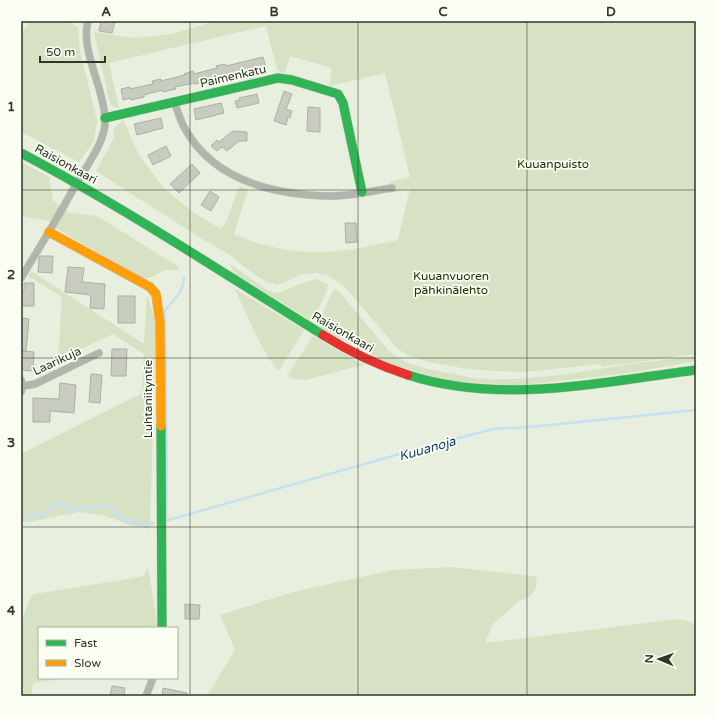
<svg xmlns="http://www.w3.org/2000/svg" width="717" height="717" viewBox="0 0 717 717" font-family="'Varela Round',sans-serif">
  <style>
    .green { fill: #d6e2c3 }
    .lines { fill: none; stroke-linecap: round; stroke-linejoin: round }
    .stream { stroke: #c5e1f4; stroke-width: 2.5 }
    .building { fill: #c8ccc0; stroke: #abb0a3 }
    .street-casing { stroke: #c7ccbf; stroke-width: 8 }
    .fast-casing { stroke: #c7ccbf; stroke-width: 10 }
    .slow-casing { stroke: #c7ccbf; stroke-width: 10 }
    .jam-casing { stroke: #c7ccbf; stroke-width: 10 }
    .street { stroke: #b2b5ac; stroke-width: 7 }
    .fast { stroke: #30b455; stroke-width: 9 }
    .slow { stroke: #ff9f0a; stroke-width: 9 }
    .jam { stroke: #e5322d; stroke-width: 9 }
    .grid { fill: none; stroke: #31362b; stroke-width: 1; stroke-opacity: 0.55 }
    .labels { text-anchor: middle; stroke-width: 3.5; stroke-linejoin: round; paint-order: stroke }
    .street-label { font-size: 12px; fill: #31362b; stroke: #fbfff3 }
    .park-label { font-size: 12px; fill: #232e05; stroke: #fbfff3 }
    .water-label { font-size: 13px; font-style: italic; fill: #10436b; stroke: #fbfff3 }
    .neatline { fill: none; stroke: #31362b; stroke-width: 1.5 }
    .grid-label { font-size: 13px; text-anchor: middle; font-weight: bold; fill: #31362b }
  </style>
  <rect width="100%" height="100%" fill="#e9efde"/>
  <path class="green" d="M32 21H67L78 27 80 51 97 121 94 141 79 162 21 132V32Z
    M212 21H696V354L601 367V364L524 372 493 371 462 368 428 362 407 355 397 348 345 287 327 275 315 273 303 274 278 285 267 282 251 272 230 255 202 239 96 171 114 138V128L123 120 139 155 162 186 191 211 221 229 227 220 239 186 248 189 234 234C263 248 305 255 338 251 358 249 378 244 398 240L410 189 392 193 389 182 410 177 385 73 329 86 332 68 290 56 285 73 277 70 266 26 109 63 119 108 110 105 94 32 133 38 172 34 209 23Z
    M21 162 49 177 53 200 70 213 97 216 179 267 178 270H165L149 278H141L53 226 49 221 21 216Z
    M229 263 267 290 275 293 281 292 297 285 316 279 328 284 325 295 313 322 236 274 233 271Z
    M31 271 144 344 147 295 156 322 150 529 130 525 106 516 79 512 34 521 21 522V454L142 393 144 354 113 334 58 360 62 297 28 276Z
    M235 289 304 330 279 371C263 356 245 310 235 289Z
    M337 289 388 350C403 364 419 367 438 371 450 373 462 376 474 378 526 383 579 372 629 364 651 361 674 359 696 356V361L629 373 541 383 516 385 462 382 430 376 386 362 317 326 333 290Z
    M313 336 363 365 305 380 295 379 287 376Z
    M148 567 158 628H39V678H69L33 683 31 696H21C21 670 16 613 34 594L129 579 143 576Z
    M451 567 534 576 537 579 535 590 530 596 519 601 493 624 485 643 677 619 688 621 696 625V696H514L512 694 490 696H207L235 650 220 615 293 592 393 570Z"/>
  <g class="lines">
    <path class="stream" d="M166 517 167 488 165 310C174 300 184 291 184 278
      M21 519 45 513 52 505 63 503 71 509 94 508 97 506H105L112 509 127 522 135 521 140 525 154 523
      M165 521 417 449 493 429 530 427 696 410"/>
  </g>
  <path class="building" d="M101 21H115L112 33 99 31Z
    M263 57 266 67 227 77V75L208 80V81L195 84V83L175 87 176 89 163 92 162 90 144 95V97L131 100V98L123 100 121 89 130 87V89L153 84 152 81 161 79V81L185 75 184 74 193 71 194 74 217 68 216 66 225 64 226 66Z
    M284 91 292 94 286 109 292 111 290 118 288 117 286 125 274 121Z
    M257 94 259 103 237 108 235 101 240 100 239 98Z
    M221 103 224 113 196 120 194 109Z
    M308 107 320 108V132L307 131Z
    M161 118 163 128 137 135 134 124Z
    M233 131 247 132V141H239L227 151 222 147 217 151 211 146 217 140 219 142Z
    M166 146 171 156 153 165 148 155Z
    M192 164 200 173 179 193 170 184Z
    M210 191 219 197 211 211 201 205Z
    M345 223H356L357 242 346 243Z
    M40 256H53L52 273 38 272 39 258Z
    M68 267 84 268 82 282 105 284 104 309 90 308 91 295 65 292Z
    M24 283H34V306H21V291H24Z
    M118 296H135V323H118Z
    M21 318 29 319 26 351H21Z
    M112 349H127L126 376H111Z
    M21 351 34 352 33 371 21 370Z
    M91 374 102 375 100 403 89 402Z
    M60 383 76 385 74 413 50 411V422H33V398L59 399Z
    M185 604 200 605 199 619H185Z
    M112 686 125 688 124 696H110Z
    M163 688 187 693 186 696H162Z"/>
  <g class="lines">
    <defs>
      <path id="street" d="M174 101C177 110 180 119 184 127 213 181 275 195 331 196 351 196 372 191 392 188
        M21 278C40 247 59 216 76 184 87 165 107 140 105 118 104 88 80 50 88 21
        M21 380 23 386 21 392
        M23 386 35 384 99 353
        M146 696 153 678"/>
      <path id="fast" d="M105 118 278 78 292 80 338 94 343 103 362 192
        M21 153C125 208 223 273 323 335
        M408 375C501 405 601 382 696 370
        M161 426 162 628"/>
      <path id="slow" d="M49 232 150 287 156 294 160 322 161 426"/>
      <path id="jam" d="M323 335C350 352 377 365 408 375"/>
    </defs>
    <use href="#street" class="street-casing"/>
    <use href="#fast" class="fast-casing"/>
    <use href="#slow" class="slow-casing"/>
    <use href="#jam" class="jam-casing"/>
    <use href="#street" class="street"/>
    <use href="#fast" class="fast"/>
    <use href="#slow" class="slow"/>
    <use href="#jam" class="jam"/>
  </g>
  <path class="grid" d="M190 21V696M358 21V696M527 21V696M21 190H696M21 358H696M21 527H696"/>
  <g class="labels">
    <g class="street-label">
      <text transform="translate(233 76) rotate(-13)" y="4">Paimenkatu</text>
      <text transform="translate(66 164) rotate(29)" y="4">Raisionkaari</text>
      <text transform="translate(343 332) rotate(30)" y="4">Raisionkaari</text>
      <text transform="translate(57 361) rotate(-25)" y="4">Laarikuja</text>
      <text transform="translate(148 399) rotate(-90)" y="4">Luhtaniityntie</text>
    </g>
    <g class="park-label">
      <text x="553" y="168">Kuuanpuisto</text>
      <text x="451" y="280">Kuuanvuoren<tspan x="451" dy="14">pähkinälehto</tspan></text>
    </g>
    <g class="water-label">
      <text transform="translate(427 448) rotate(-16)" y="5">Kuuanoja</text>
    </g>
  </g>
  <rect width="717" height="717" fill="none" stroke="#fbfff3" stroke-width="44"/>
  <rect x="38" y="627" width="140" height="52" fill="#fbfff3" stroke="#aaafa3"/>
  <rect x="46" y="640" width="20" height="6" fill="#30b455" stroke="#aaafa3"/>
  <text x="74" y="647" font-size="12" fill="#31362b">Fast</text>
  <rect x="46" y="660" width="20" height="6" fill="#ff9f0a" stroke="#aaafa3"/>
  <text x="74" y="667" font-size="12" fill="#31362b">Slow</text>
  <g transform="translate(659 659) rotate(272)" stroke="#fbfff3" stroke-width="3" paint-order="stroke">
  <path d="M0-3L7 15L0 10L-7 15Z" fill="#31362b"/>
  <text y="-6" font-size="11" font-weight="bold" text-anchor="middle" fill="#31362b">N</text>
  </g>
  <path d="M40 56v6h65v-6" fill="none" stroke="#31362b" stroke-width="2"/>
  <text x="46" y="56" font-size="12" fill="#31362b" stroke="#fbfff3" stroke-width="3" paint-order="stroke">50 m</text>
  <rect x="22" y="22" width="673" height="673" class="neatline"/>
  <g class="grid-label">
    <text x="106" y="16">A</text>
    <text x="274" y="16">B</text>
    <text x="443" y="16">C</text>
    <text x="611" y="16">D</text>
    <text x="11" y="111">1</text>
    <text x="11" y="279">2</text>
    <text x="11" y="447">3</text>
    <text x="11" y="615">4</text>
  </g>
</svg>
